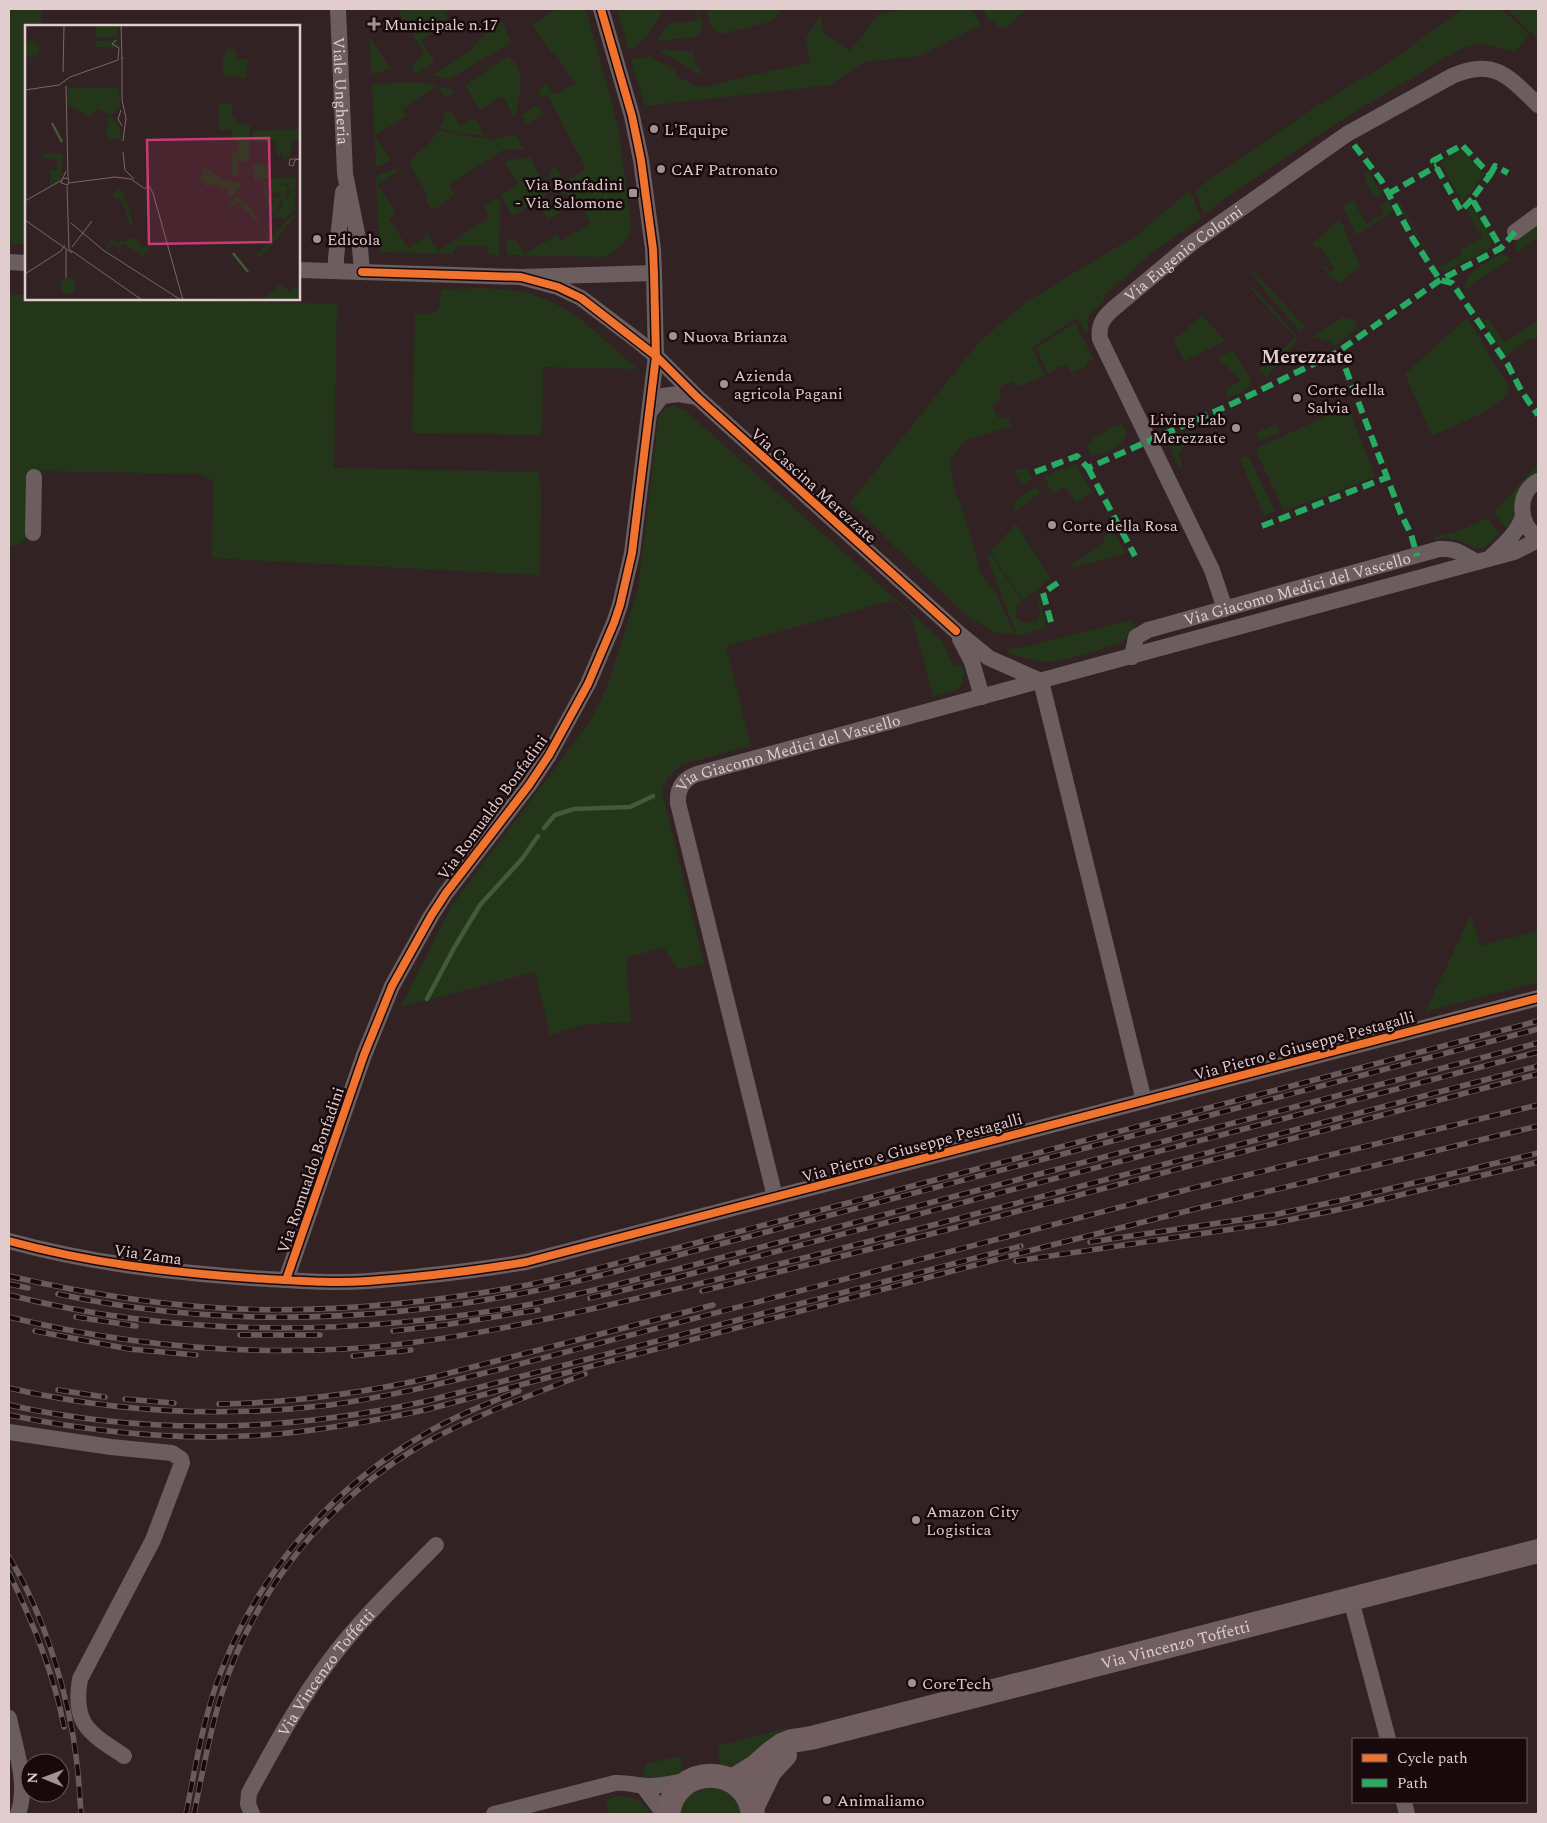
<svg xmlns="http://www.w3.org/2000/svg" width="1547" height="1823" viewBox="0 0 1547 1823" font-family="Spectral,serif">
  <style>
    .green { fill: #24361a }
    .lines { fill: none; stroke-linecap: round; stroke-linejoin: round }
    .stream { stroke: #425a36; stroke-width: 4.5 }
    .street { stroke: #6c5d5e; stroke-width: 16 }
    .secondary { stroke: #705e60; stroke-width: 24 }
    .rail-casing { stroke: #6a5c5e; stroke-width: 5.5 }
    .rail { stroke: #180a0c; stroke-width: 4; stroke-dasharray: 11; stroke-linecap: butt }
    .quiet { stroke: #26ab63; stroke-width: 6; stroke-dasharray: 12 6; stroke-linecap: butt }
    .cycleway-casing { stroke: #180a0c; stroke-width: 11 }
    .cycleway { stroke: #ef722f; stroke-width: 8 }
    .poi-dot { fill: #a59192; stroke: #180a0c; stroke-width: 2 }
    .labels { text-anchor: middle; stroke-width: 5; stroke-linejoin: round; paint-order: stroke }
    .poi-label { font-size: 16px; fill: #e2cdce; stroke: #180a0c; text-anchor: start }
    .street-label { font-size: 16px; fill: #e2cdce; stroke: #180a0c }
    .quarter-label { font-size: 19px; font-weight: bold; fill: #e2cdce; stroke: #180a0c }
    .inset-river { fill: none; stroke: #425a36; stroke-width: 2.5 }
    .inset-road { fill: none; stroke: #796668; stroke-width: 1 }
    .view { fill: #c83c72; fill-opacity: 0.15; stroke: #c83c72; stroke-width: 2.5 }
    .inset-edge { fill: none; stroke: #e2cdce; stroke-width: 2.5 }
  </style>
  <rect width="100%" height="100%" fill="#332224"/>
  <path class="green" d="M9 9H41L42 26H26V244H9Z
    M400 9H451L444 13 449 22 421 40 435 62 418 73 413 71 412 67 424 53 401 16Z
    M557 9H586L618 127 631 226C628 240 616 253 603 257L507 255 506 242 514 238 524 254 557 235 561 241 591 223 579 202 565 210 563 208 572 201 566 192 561 193 549 174 550 171 555 167 565 182 586 169 548 96 539 97 538 96 541 88 547 84 554 95 575 83 555 53 552 54 533 25Z
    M617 9H660L661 13 647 37 638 43 636 47 628 49Z
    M696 9H698C701 19 706 29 696 37L655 41 670 24 674 22V23L685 21 686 23 698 20Z
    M707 9H782L774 20 769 22 721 34C709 32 709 19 707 9Z
    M904 9H970L979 20 981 27 975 28 919 56 865 62 830 85 645 106 631 60 648 56 675 70 677 77 698 86 704 87 810 62 805 40 820 16H821L823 32 848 50H851L878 15Z
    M983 9H1026L1007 28 996 26 994 20 989 21Z
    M1463 9H1501L1530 34 1515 52C1501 49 1489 42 1474 45 1457 48 1433 66 1417 75 1343 117 1273 165 1204 214L1195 190 1315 107 1389 62Z
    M1507 9H1538V39Z
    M497 21 503 23 511 43 449 79 432 75 470 50Z
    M370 38 390 68 371 75Z
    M658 50 693 51 696 66H699L701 75Z
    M508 56C528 71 519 96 515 117L502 96 480 110 465 85Z
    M412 82 430 84 450 89 453 93 445 98 438 86 402 109 407 116 375 136 391 161 376 167 372 84Z
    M537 105 543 114 527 124 521 116Z
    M450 110 460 126 474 118 485 136 459 133 439 128 444 118 443 114Z
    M438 130 463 136 487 138 488 140 516 135 525 150 505 149 449 185 455 195 435 209H432L427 202 425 190 411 168 410 162 413 157 430 143Z
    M1460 148 1485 174 1462 202 1441 163Z
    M530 157 548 192 546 195 515 215H511L501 195 518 183 505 163 510 160Z
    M395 169H400L408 179V181L400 170 378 185 396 213 389 219 408 248 428 235 439 251 490 217 484 206 497 197 500 203 499 255H490L486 246H457L453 254 379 252 376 176Z
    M1369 172 1382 194 1375 198 1365 181 1367 179 1364 175Z
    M1190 190 1201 218 1150 254 1104 296V301L1088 316V331L1085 332 1077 318 1032 347 1045 376 1017 387 1013 381 999 388 1001 400 992 405 998 418H1008L1011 426 966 440 950 460 954 488 963 510 981 573 997 595 1014 634H999L967 616 850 503 979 342 1026 302 1137 235Z
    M1398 199 1437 268 1462 254 1460 250 1482 237 1467 211 1471 206 1487 228 1493 240 1490 248 1445 272 1437 269 1399 206Z
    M1353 200 1367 224 1385 213 1380 205 1388 202 1393 208 1392 212 1356 235 1343 206Z
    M550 203 560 213 548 220 541 209Z
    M1340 219 1360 266 1339 284 1323 268 1326 265 1330 272 1334 269 1320 247 1315 248 1313 243Z
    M1538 224V238L1517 252C1511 237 1528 231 1538 224Z
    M1500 254 1505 255 1510 259 1465 290C1466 268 1485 265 1500 254Z
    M1245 262 1305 327 1300 331 1266 292Z
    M1252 286 1295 334 1297 340 1268 376H1265L1259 370 1268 361 1271 364 1281 354 1280 352 1295 337 1249 287Z
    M441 289C467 289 495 287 521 292 568 300 603 339 637 369L543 367 542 433 539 435 412 433 415 314 435 313 439 308Z
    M9 295H26V299H144L337 304 334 468 539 472 541 491 540 575 212 558 213 480 197 474 42 471 34 477 33 533 17 546H9Z
    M1202 315 1225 341 1184 361 1174 340Z
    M1342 317 1352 319 1357 324 1354 331 1334 346 1329 341 1312 337Z
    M1467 318 1509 387 1507 396 1487 411 1432 436 1405 374Z
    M1488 319 1504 342 1538 320V337L1533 340 1531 337 1506 357 1483 322Z
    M1075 323 1094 360 1087 362 1086 366 1071 373 1067 365 1057 368 1048 374 1036 348Z
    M1233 350 1251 380V385L1241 393 1228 398 1225 391 1240 380 1217 358Z
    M673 406 686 411 942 641 954 667 959 664 963 669C966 693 951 692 933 696L912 617 894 600 726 646 751 746 680 765 668 777 662 790 704 964 678 969 664 948 626 957 631 1022 587 1024 550 1035 535 972 401 1007 452 905 591 720 609 682 638 589 659 415 665 408Z
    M1349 409 1375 477 1284 511 1255 449 1330 414Z
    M1122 424 1127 433C1120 450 1108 452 1092 456L1086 444 1093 441 1092 438 1106 432V429Z
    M1276 424 1280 432 1260 441 1256 433Z
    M1191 430H1194L1195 435 1178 453 1183 466 1178 467 1169 444 1175 439Z
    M1248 455 1275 512 1264 516 1240 459Z
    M1538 463V472C1534 476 1526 481 1523 486 1516 500 1515 517 1508 531L1494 513Z
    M1076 464 1092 492 1076 503 1065 486 1053 494 1044 476Z
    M1026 468 1032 479 1022 485 1013 471Z
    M1036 487 1041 492 1015 511 1014 504 1017 499Z
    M1487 518 1499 534 1485 547 1476 549 1460 541 1444 538 1434 541V537L1454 533Z
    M1016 524 1051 578 1023 600 990 552Z
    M1112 530 1126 553 1073 568 1072 564 1106 542 1102 537Z
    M990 554 1022 601 1017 605 1016 617 1025 623 1037 621 1041 611 1036 602 1040 600 1046 627 1018 636 1016 633 987 557Z
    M1131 620 1135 628 1122 643 1060 661 1040 662 1008 653 1009 649 1023 647Z
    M1471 915 1480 946 1538 931V982L1425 1012Z
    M788 1728C786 1731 780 1733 776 1736 760 1749 746 1767 724 1767L721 1764 717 1746Z
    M680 1756 683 1769 680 1774 655 1778 643 1776 646 1764Z
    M715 1785 735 1794 745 1814H680C682 1794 698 1790 715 1785Z
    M618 1796C632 1796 644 1801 651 1814H609L606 1802 607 1799Z"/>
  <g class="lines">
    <path class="stream" d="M544 828 555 815 574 809 630 807 653 796
      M427 999 454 948 480 905 522 859 538 836"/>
    <g class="street">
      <path id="s1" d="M338 9 345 174 360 248 362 272"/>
      <path d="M1515 232 1538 215"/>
      <path d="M9 262 26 263"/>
      <path d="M299 270 521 277 654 273"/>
      <path d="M336 271V258L343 192"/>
      <path d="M521 277 558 287 581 298 638 341 656 356 697 397 956 631 989 658 1041 681"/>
      <path d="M649 413 662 396 679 394 697 397"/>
      <path d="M1538 481C1516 493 1518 524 1538 538"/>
      <path d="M33 533 34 477"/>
      <path d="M1491 557C1503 545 1517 534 1523 516"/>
      <path id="s2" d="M1225 609 1212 570 1100 339C1098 325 1103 318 1113 309L1192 243 1347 134 1452 76C1494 57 1509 77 1538 105"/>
      <path d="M960 639 972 662 982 697"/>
      <path id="s3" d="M1132 657 1136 637 1148 630 1439 549C1457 548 1462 554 1477 562"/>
      <path d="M1041 681 1144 1101"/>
      <path id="s4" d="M775 1197 678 803C677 789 683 779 697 774L1514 552 1538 540"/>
      <path d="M9 1241C89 1263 168 1272 251 1278 290 1280 329 1284 368 1281 421 1277 474 1271 526 1262L1538 998"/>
      <path d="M286 1280 364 1055 392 986 431 916 446 893 529 785 549 755 588 684 614 623 620 605 632 553 656 356 654 273 653 249 641 160 632 116 601 9"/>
      <path d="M9 1432 111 1447 172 1453 181 1459 182 1463 153 1540 80 1679C72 1725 90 1733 124 1756"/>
      <path d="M1351 1600 1388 1739"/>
      <path d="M9 1718C15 1749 29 1784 18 1814"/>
      <path d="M643 1786 664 1814"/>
      <path d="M1404 1802 1407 1814"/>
      <path id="s5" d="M252 1814 248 1804 249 1793C274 1747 299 1701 330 1660 361 1618 400 1582 436 1545"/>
      <path d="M494 1814 615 1783C627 1782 637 1786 648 1786 662 1786 675 1783 689 1780"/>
    </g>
    <g class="secondary">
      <path id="s6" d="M732 1781 755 1767 772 1752 782 1745 792 1741 811 1738 1538 1551"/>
      <path d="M752 1808 770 1771 785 1755"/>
      <path d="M668 1814C675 1763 746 1763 753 1814"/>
    </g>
    <defs>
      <path id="rail" d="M1090 1242 1273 1215 1343 1200 1538 1153
        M1016 1261 1274 1223 1346 1208 1538 1162
        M9 1276C79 1292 150 1304 221 1308 322 1314 423 1304 522 1286 573 1276 623 1261 673 1249L1538 1021
        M9 1284 28 1288
        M702 1291 939 1232 1538 1074
        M58 1294C212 1327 370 1323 524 1293 575 1283 625 1269 675 1256L1538 1029
        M9 1295C179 1338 355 1336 527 1305 577 1295 627 1282 678 1269L1538 1043
        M590 1298 679 1277 1538 1052
        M9 1317C119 1344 231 1355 344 1349 445 1343 541 1321 639 1298 728 1277 817 1255 906 1232 1117 1177 1328 1121 1538 1066
        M76 1317 136 1326
        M35 1331 129 1349 196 1355
        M393 1331 444 1325 538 1310
        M240 1335H320
        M353 1356 411 1350
        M9 1388C113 1412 223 1418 330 1405 388 1397 444 1383 501 1369L1197 1187 1538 1105
        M58 1390 105 1397
        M125 1399 174 1403
        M219 1404C292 1403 363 1393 434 1377L713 1305
        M9 1405C150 1436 287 1432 427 1401L1021 1246
        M9 1415C97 1433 188 1442 278 1434 329 1429 379 1420 429 1409L1040 1248 1203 1207 1538 1126
        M9 1557C44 1614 70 1698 77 1764 79 1781 80 1798 81 1814
        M9 1573C33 1622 54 1674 64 1727
        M186 1814C196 1764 204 1712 224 1664 263 1568 333 1487 423 1435 453 1417 486 1404 519 1391
        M194 1814C202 1775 209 1735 221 1696 254 1589 331 1495 429 1441 479 1414 533 1394 585 1374"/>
    </defs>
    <use href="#rail" class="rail-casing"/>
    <use href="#rail" class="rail"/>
    <path class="quiet" d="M1354 145 1381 180 1413 239 1440 280 1452 283 1508 365 1522 392 1538 415
      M1490 175 1495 166 1508 173
      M1388 194 1437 166
      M1472 199 1461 211 1433 161 1462 145 1490 175 1472 199 1501 248
      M1336 353 1345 367 1401 514 1411 534 1417 556
      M1088 468 1135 556
      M1035 472 1077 456 1088 468 1234 403 1336 353 1440 280 1501 248 1515 232
      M1262 526 1388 477
      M1051 622 1043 593 1059 582"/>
    <defs>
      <path id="cycleway" d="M362 272 521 277 558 287 581 298 656 356 697 397 956 631
        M9 1241C89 1263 168 1272 251 1278 290 1280 329 1284 368 1281 421 1277 474 1271 526 1262L1538 998
        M286 1280 364 1055 392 986 431 916 446 893 529 785 549 755 588 684 614 623 620 605 632 553 656 356 654 273 653 249 641 160 632 116 601 9"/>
    </defs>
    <use href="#cycleway" class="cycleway-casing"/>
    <use href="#cycleway" class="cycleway"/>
  </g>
  <g class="poi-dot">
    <path d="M371.5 16.5h5v5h5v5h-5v5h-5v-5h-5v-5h5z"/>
    <circle cx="654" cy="129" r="5"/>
    <circle cx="661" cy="169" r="5"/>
    <rect x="628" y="188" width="10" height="10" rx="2.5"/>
    <circle cx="317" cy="239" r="5"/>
    <circle cx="673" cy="336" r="5"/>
    <circle cx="724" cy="384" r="5"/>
    <circle cx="1297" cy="398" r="5"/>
    <circle cx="1236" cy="428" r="5"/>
    <circle cx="1052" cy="525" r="5"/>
    <circle cx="916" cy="1520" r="5"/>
    <circle cx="912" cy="1683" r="5"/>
    <circle cx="827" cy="1800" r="5"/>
  </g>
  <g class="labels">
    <g class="poi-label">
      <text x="384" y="30">Municipale n.17</text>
      <text x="664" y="135">L'Equipe</text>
      <text x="671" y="175">CAF Patronato</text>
      <text x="623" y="190" text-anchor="end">Via Bonfadini<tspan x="623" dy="18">- Via Salomone</tspan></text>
      <text x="327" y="245">Edicola</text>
      <text x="683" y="342">Nuova Brianza</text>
      <text x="734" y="381">Azienda<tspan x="734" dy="18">agricola Pagani</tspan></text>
      <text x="1307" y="395">Corte della<tspan x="1307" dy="18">Salvia</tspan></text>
      <text x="1226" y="425" text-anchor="end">Living Lab<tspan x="1226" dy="18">Merezzate</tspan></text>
      <text x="1062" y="531">Corte della Rosa</text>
      <text x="926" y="1517">Amazon City<tspan x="926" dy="18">Logistica</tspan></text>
      <text x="922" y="1689">CoreTech</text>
      <text x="837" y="1806">Animaliamo</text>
    </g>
    <g class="street-label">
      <text dy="6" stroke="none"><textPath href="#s1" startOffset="82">Viale Ungheria</textPath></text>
      <text dy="6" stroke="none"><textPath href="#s2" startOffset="422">Via Eugenio Colorni</textPath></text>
      <text transform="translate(814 485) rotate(42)" y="6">Via Cascina Merezzate</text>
      <text dy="6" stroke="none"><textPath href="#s3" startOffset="189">Via Giacomo Medici del Vascello</textPath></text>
      <text dy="6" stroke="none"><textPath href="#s4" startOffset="536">Via Giacomo Medici del Vascello</textPath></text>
      <text transform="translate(492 807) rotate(-54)" y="6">Via Romualdo Bonfadini</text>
      <text transform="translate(1304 1045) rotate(-15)" y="6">Via Pietro e Giuseppe Pestagalli</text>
      <text transform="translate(912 1147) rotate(-15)" y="6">Via Pietro e Giuseppe Pestagalli</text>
      <text transform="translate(310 1170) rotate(-71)" y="6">Via Romualdo Bonfadini</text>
      <text transform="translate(148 1254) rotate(8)" y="6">Via Zama</text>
      <text dy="6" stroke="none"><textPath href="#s6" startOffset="468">Via Vincenzo Toffetti</textPath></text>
      <text dy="6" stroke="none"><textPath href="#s5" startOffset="165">Via Vincenzo Toffetti</textPath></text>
    </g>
    <g class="quarter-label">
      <text x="1307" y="363">Merezzate</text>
    </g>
  </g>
  <g transform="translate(25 25)">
    <rect width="275" height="275" fill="#332224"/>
    <path d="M71 1H93V12L71 13ZM93 15 95 23 71 22 72 16ZM-2 24a8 8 0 1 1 16 0a8 8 0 1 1-16 0ZM203 24H209L213 34H223L221 53 198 50V34ZM43 63H94L95 85 92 84 86 90 72 83 66 92 41 79ZM194 79H207L206 92 210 93V99L225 100 224 136H213V150H206L207 128H212L213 117 207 115V105H194ZM84 90 94 100 97 117 92 113 81 114ZM275 104V114H268L265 132H258L255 125V133L252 131 250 116 228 117V106ZM37 128V149L34 157 25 160V146L19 145H32V134H19V129ZM239 138V142L246 139V152L229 156 228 139ZM177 141 197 154 218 159 202 177 199 179 205 174 202 163 195 164 192 159 180 162 181 157H176L175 151 179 150ZM251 153H263V159H254L262 161 260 176 266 167 262 161 264 159 263 153H271L270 184 259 195 258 192 250 193 239 169 238 157ZM242 158 246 169 254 166 255 172H247L249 178 254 181 255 175 259 180 250 189 252 180 246 179 242 170 244 168 239 160ZM92 164 98 166 108 198 105 201 98 178 87 171ZM211 171 225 182 246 213 270 187 269 193 237 231 231 230 244 216 236 200 214 178 203 184ZM111 212 116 221 126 222 118 231 99 218 93 222 88 219 82 226 81 225 86 215 91 218ZM35 261a8 8 0 1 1 16 0a8 8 0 1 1-16 0ZM255 259 264 266 271 262 275 272 269 275H238Z" fill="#24361a" fill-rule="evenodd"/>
    <path class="inset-river" d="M27 98 37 117M208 228 223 247"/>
    <path class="inset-road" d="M96 0 97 34M97 32V75L101 93 98 116M38 47 39 0M41 61 43 153M0 65 34 60 45 52 93 35 94 23 87 19 91 15M96 85 93 94 97 101M98 127 100 145 109 154M275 134H265L264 140 268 141 270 135 275 134M38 153 44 154 43 160 36 158 37 155 41 146M44 158 90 152 106 154 120 164M42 161 44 224 117 275M120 163 124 161 128 168 158 275M0 176 37 155M0 195 47 228M46 198 78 225 156 275M47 222 67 196M41 225V253M0 249 36 226 40 220"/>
    <path class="view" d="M244 113 246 217 124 219 122 115Z"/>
    <rect width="275" height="275" class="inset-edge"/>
  </g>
  <rect width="1547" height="1823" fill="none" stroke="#e2cdce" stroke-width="20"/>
  <rect x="1352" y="1738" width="175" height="65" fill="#180a0c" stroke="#69585a"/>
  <rect x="1362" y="1754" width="25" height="8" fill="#ef722f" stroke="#69585a"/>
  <text x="1397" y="1763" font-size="15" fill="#e2cdce">Cycle path</text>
  <rect x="1362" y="1779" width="25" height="8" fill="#26ab63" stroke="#69585a"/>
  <text x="1397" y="1788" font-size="15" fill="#e2cdce">Path</text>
  <g transform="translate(45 1778) rotate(271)"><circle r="24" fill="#180a0c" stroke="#69585a"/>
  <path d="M0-4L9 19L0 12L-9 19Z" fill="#a59192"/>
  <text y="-8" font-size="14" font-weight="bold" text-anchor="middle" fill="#e2cdce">N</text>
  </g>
</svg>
